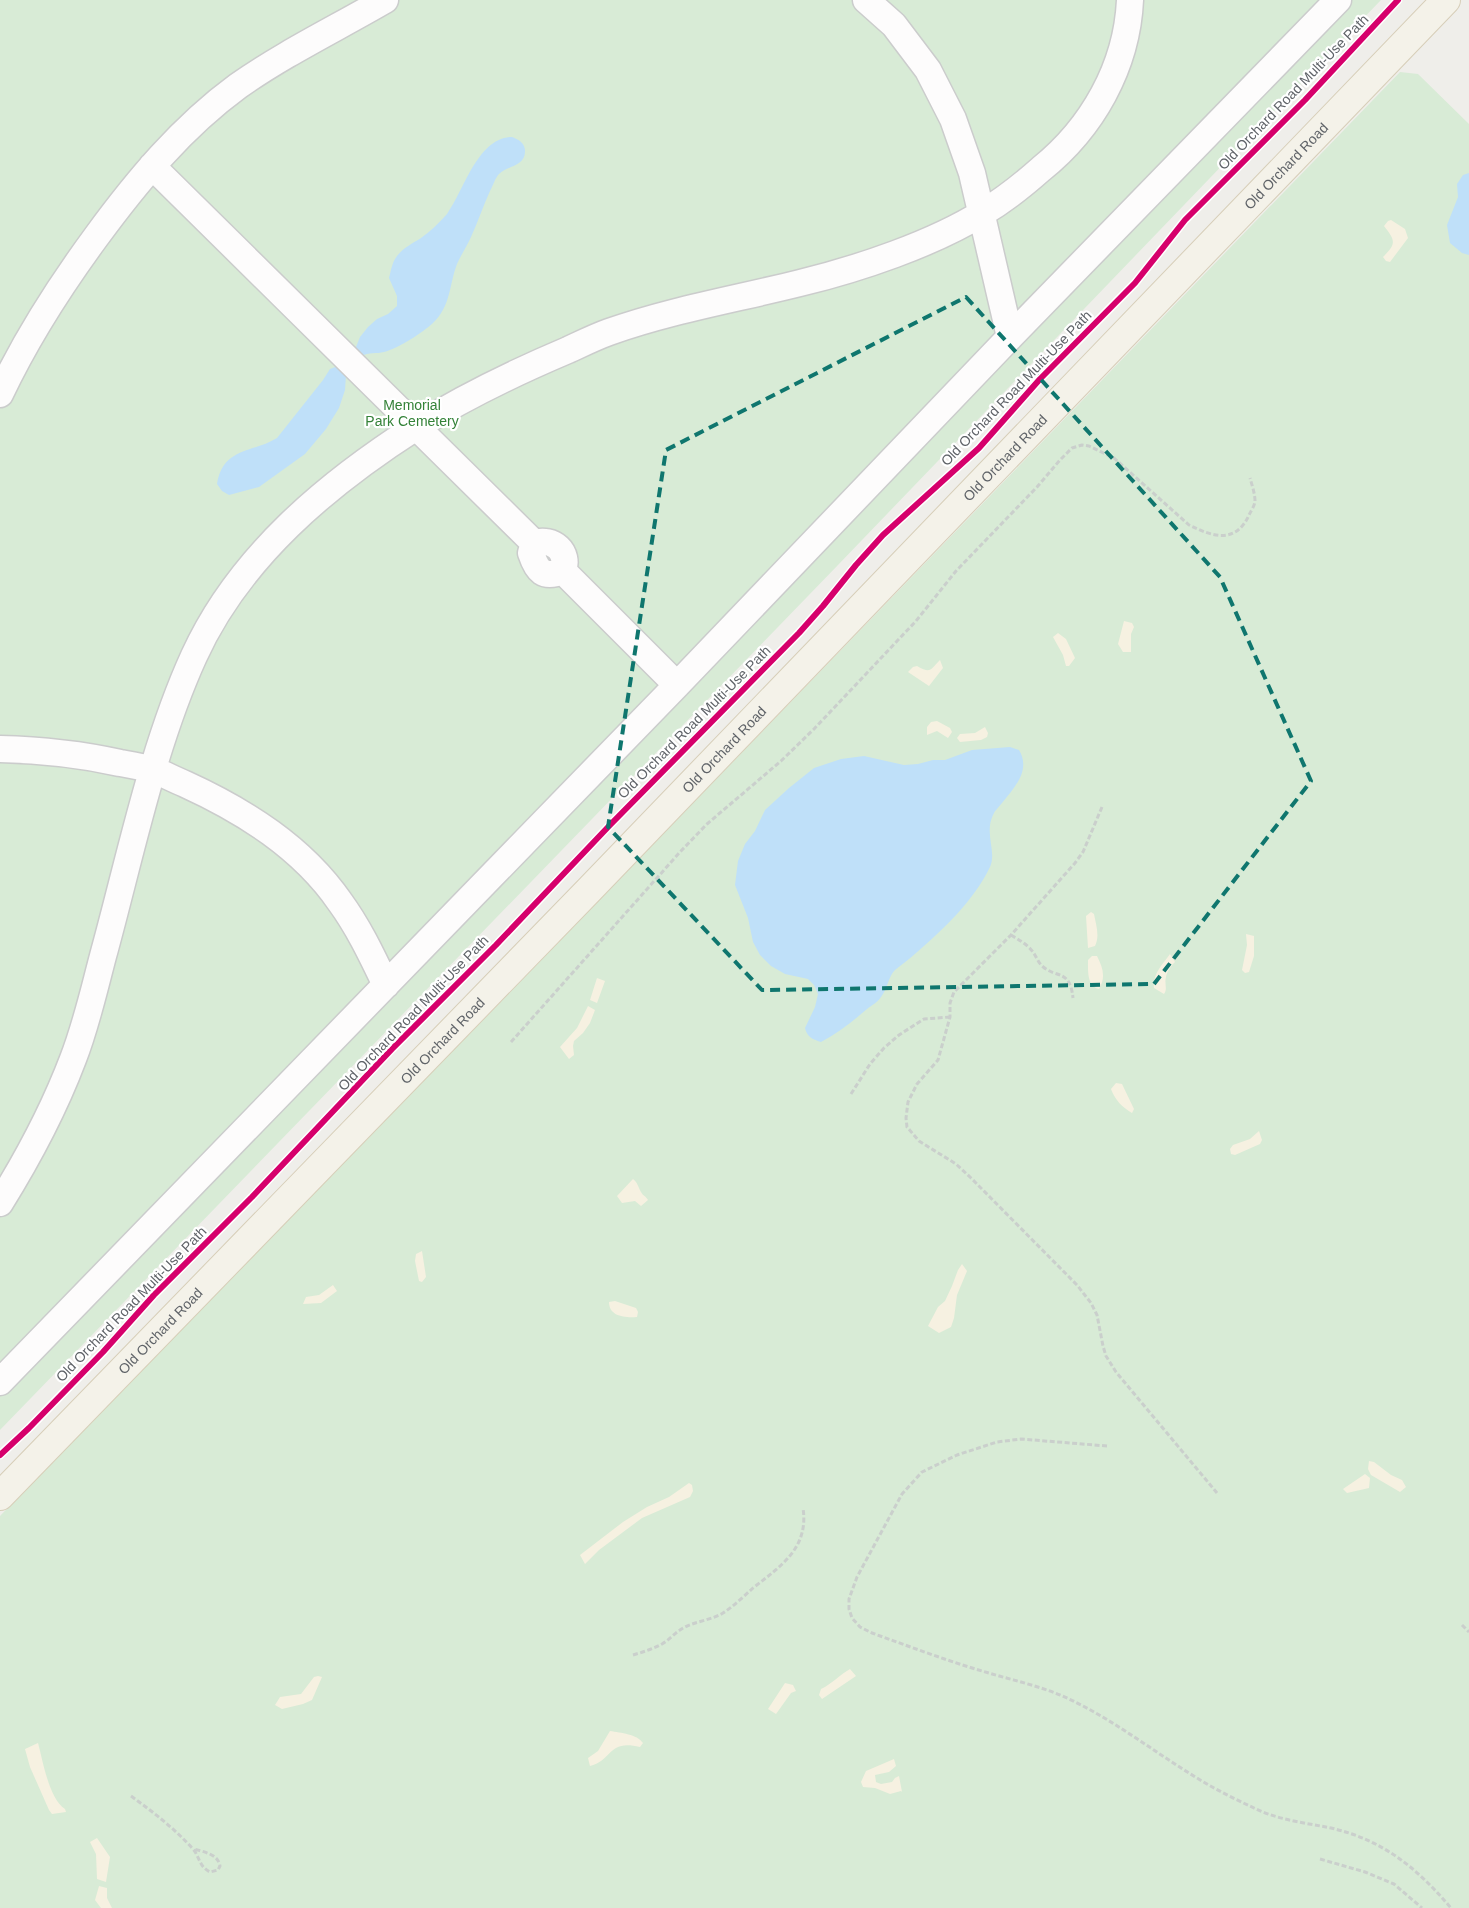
<svg xmlns="http://www.w3.org/2000/svg" width="1469" height="1908" viewBox="0 0 1469 1908" font-family="Arial,sans-serif">
  <style>
    .green { fill: #d8ebd6 }
    .sand { fill: #f6f1e1 }
    .water { fill: #bfe0f9 }
    .lines { fill: none; stroke-linecap: round; stroke-linejoin: round }
    .minor-casing { stroke: #cbcccc; stroke-width: 29 }
    .major-casing { stroke: #d7ceb8; stroke-width: 30 }
    .path { stroke: #cacfcc; stroke-width: 3; stroke-dasharray: 5 2.5; stroke-linecap: butt }
    .minor { stroke: #fdfcfc; stroke-width: 26 }
    .major { stroke: #f4f2e9; stroke-width: 28 }
    .cycleway-casing { stroke: #fff; stroke-width: 9 }
    .cycleway { stroke: #d6006c; stroke-width: 6 }
    .marked { fill: none; stroke: #0f766e; stroke-width: 4; stroke-dasharray: 10 6; stroke-linejoin: round }
    .labels { text-anchor: middle; stroke-width: 4.5; stroke-linejoin: round; paint-order: stroke }
    .street-label { font-size: 14px; fill: #5f6368; stroke: #fff }
    .park-label { font-size: 14px; fill: #348238; stroke: #fff }
  </style>
  <rect width="100%" height="100%" fill="#efeeea"/>
  <path class="green" d="M0 0H1381L838 565 0 1430Z
    M1400 72 1418 74 1469 124V1908H0V1516L250 1255 490 1013Z"/>
  <path class="sand" d="M1391 220 1405 229 1408 238 1390 262 1386 261 1383 257C1396 244 1396 241 1384 226L1388 221Z
    M1124 621 1132 623 1134 627 1131 634V652H1123L1118 644Z
    M1058 633 1066 639 1075 658 1069 666H1066L1063 655 1053 637Z
    M940 660 943 668 929 686 908 672 913 667 917 666C931 674 930 670 940 660Z
    M937 721 950 728 952 732 948 738 937 731 927 735V727L931 722Z
    M985 727 988 733 987 737 981 740 960 742 957 738 960 734 975 733Z
    M1091 912 1094 914C1096 925 1100 936 1095 946L1088 948 1086 916Z
    M1246 934 1254 936V956L1249 972 1245 973 1242 970 1247 945Z
    M1170 954 1175 962C1171 966 1167 971 1166 977 1164 984 1168 988 1164 994L1154 988C1152 975 1162 965 1170 954Z
    M1092 956H1097C1103 968 1106 977 1099 989 1087 986 1088 971 1088 960Z
    M597 978 605 981 597 1003 590 1000Z
    M588 1006 595 1010 590 1023 583 1033 574 1041 573 1046 574 1055 569 1059 560 1047 577 1028Z
    M1116 1083 1122 1084 1134 1109 1132 1113C1122 1107 1115 1100 1111 1089Z
    M1259 1131 1262 1140 1260 1144 1235 1155 1231 1154 1230 1149 1233 1145 1250 1139Z
    M633 1179C638 1183 638 1187 641 1192 643 1196 646 1196 648 1200L641 1206 635 1201 622 1203 617 1196Z
    M422 1251 426 1277 422 1282 419 1281 415 1261 416 1254Z
    M962 1264 967 1271 957 1295 954 1318 951 1327 939 1333 928 1326 938 1307 945 1301 952 1286 958 1270Z
    M333 1285 337 1291 321 1303 303 1304 306 1297 319 1295Z
    M615 1301 636 1308 638 1312 637 1317C624 1318 609 1316 609 1302Z
    M1369 1461 1374 1462 1391 1475 1402 1480 1406 1487 1400 1492 1371 1475 1368 1469Z
    M1365 1474 1370 1478 1369 1488 1347 1493 1343 1489Z
    M689 1483 692 1485 693 1491 690 1497 642 1518 599 1550 585 1564 580 1555 623 1522 647 1507 669 1497Z
    M850 1669 856 1676 822 1699 819 1695 821 1689C832 1684 839 1675 850 1669Z
    M318 1676 322 1677 312 1700 303 1704 282 1709 275 1705 280 1697 301 1694 314 1677Z
    M785 1683 793 1685 796 1691 791 1693 776 1714 768 1709Z
    M610 1731C621 1733 637 1734 643 1743L640 1747C608 1739 613 1760 590 1766L588 1758 598 1751Z
    M38 1743C43 1761 49 1799 65 1809L66 1812 52 1814 49 1810 30 1767 25 1749Z
    M894 1759 896 1766 889 1772 875 1775 876 1782 881 1784 892 1782 895 1778 899 1776 902 1792 901 1791 890 1794 875 1788 863 1787 861 1782 866 1771Z
    M97 1838 110 1857 106 1882 97 1879 96 1854 90 1842Z
    M99 1886 107 1888V1898L112 1908H101L95 1900Z"/>
  <path class="water" d="M512 137C519 140 524 142 525 150 526 167 508 165 499 174 495 178 493 186 490 191 483 206 478 222 471 237 467 246 461 255 457 264 449 285 451 306 433 323 422 333 399 348 384 352 377 354 368 352 362 356L346 375 345 390 339 408 326 429 305 454 259 487 229 495 222 491 217 484C223 447 253 453 277 438L323 380 330 369 343 364 352 357 360 337 368 327 377 319 388 314 397 306V296L389 278C391 271 392 262 397 256 403 248 413 243 421 238 431 231 439 223 447 214 464 191 477 138 512 137Z
    M1469 173V255L1462 253 1450 243 1447 225 1458 197 1457 184 1463 175Z
    M1010 747 1019 750C1031 770 1015 787 1002 803 999 807 995 810 993 815 984 834 997 851 990 867 974 900 944 929 916 953 910 959 902 964 895 970 888 977 888 988 881 997 878 1002 872 1005 867 1009 852 1022 838 1033 821 1042 812 1039 807 1037 805 1028L815 1007 818 994 814 985 808 979 785 974 771 966 760 955 753 942 748 918 735 885 738 861 745 844 755 831 765 810 789 788 814 768 841 759 864 756 904 765 918 764 933 760H945L972 750Z"/>
  <g class="lines">
    <defs>
      <path id="minor" d="M866 0 894 25 928 70 953 119 972 173 1010 337
        M152 166 534 543 531 553C537 571 543 579 563 571L677 685
        M0 394C26 339 60 286 96 237 137 181 182 127 238 86 285 53 335 29 385 0
        M534 543C553 537 570 552 563 571
        M0 749C41 750 80 754 120 763 131 765 143 767 154 770 164 774 175 780 185 784 244 811 302 847 340 902 359 928 372 956 386 985
        M0 1203C28 1158 54 1109 73 1059 86 1026 94 990 103 956 130 858 152 748 194 656 239 557 327 484 416 427 464 397 516 372 568 350 581 344 595 337 609 332 671 310 736 299 800 283 858 269 933 244 984 212 1004 200 1023 185 1041 169 1092 128 1127 67 1130 0
        M0 1382 677 685 1010 337 1338 0"/>
      <g id="major">
        <path id="s1" d="M0 1496 589 890 1446 0"/>
      </g>
    </defs>
    <use href="#minor" class="minor-casing"/>
    <use href="#major" class="major-casing"/>
    <path class="path" d="M1102 807 1083 852 1075 863 1011 935 954 992 950 1003V1017L938 1060 917 1084 908 1102 906 1118 907 1127 919 1141 956 1164 971 1178 1077 1285 1091 1303 1097 1315 1103 1346 1106 1356 1116 1372 1217 1493
      M1011 935C1019 940 1027 944 1033 952 1036 956 1038 962 1042 966 1057 979 1070 969 1073 998
      M511 1042 680 852 707 824 781 761 814 729 916 621 956 571 1037 487 1060 460 1072 448 1082 445 1089 446 1114 458 1189 525C1213 537 1236 544 1249 515 1251 511 1255 505 1255 501 1255 494 1252 485 1250 478
      M851 1094 870 1064 884 1048 899 1035 924 1019 950 1017
      M1107 1446 1021 1439 997 1442 957 1455 922 1472 902 1494 857 1577 849 1599V1609L852 1618 860 1627 872 1633C908 1646 945 1660 982 1671 1011 1680 1042 1686 1069 1699 1120 1723 1164 1760 1214 1788 1227 1795 1241 1802 1254 1808 1278 1820 1306 1823 1331 1828 1383 1840 1417 1868 1451 1908
      M1462 1625 1469 1632
      M633 1655C643 1652 653 1649 662 1644 669 1640 674 1634 680 1630 693 1621 710 1621 723 1613 734 1606 744 1596 753 1588 781 1566 809 1548 803 1508
      M131 1796C153 1812 174 1828 192 1848 200 1856 198 1866 210 1872L218 1870 220 1866C218 1854 204 1852 194 1849
      M1320 1859 1365 1872 1394 1884 1422 1908"/>
    <use href="#minor" class="minor"/>
    <use href="#major" class="major"/>
    <defs>
      <path id="cycleway" d="M0 1455 29 1428 103 1352 154 1295 252 1197 392 1049 496 945 610 825 799 633 823 606 856 565 883 535 979 448 1040 379 1135 283 1185 220 1305 100 1398 0"/>
    </defs>
    <use href="#cycleway" class="cycleway-casing"/>
    <use href="#cycleway" class="cycleway"/>
  </g>
  <path class="marked" d="M966 297 1220 577 1311 781 1154 984 762 990 608 827 666 450Z"/>
  <g class="labels">
    <g class="street-label">
      <text transform="translate(1293 92) rotate(-46)" y="5">Old Orchard Road Multi-Use Path</text>
      <text dy="5" stroke="none"><textPath href="#s1" startOffset="1850">Old Orchard Road</textPath></text>
      <text transform="translate(1016 388) rotate(-46)" y="5">Old Orchard Road Multi-Use Path</text>
      <text dy="5" stroke="none"><textPath href="#s1" startOffset="1445">Old Orchard Road</textPath></text>
      <text transform="translate(694 722) rotate(-45)" y="5">Old Orchard Road Multi-Use Path</text>
      <text dy="5" stroke="none"><textPath href="#s1" startOffset="1040">Old Orchard Road</textPath></text>
      <text transform="translate(413 1013) rotate(-46)" y="5">Old Orchard Road Multi-Use Path</text>
      <text dy="5" stroke="none"><textPath href="#s1" startOffset="635">Old Orchard Road</textPath></text>
      <text transform="translate(131 1304) rotate(-46)" y="5">Old Orchard Road Multi-Use Path</text>
      <text dy="5" stroke="none"><textPath href="#s1" startOffset="230">Old Orchard Road</textPath></text>
    </g>
    <g class="park-label">
      <text x="412" y="410">Memorial<tspan x="412" dy="16">Park Cemetery</tspan></text>
    </g>
  </g>
</svg>
